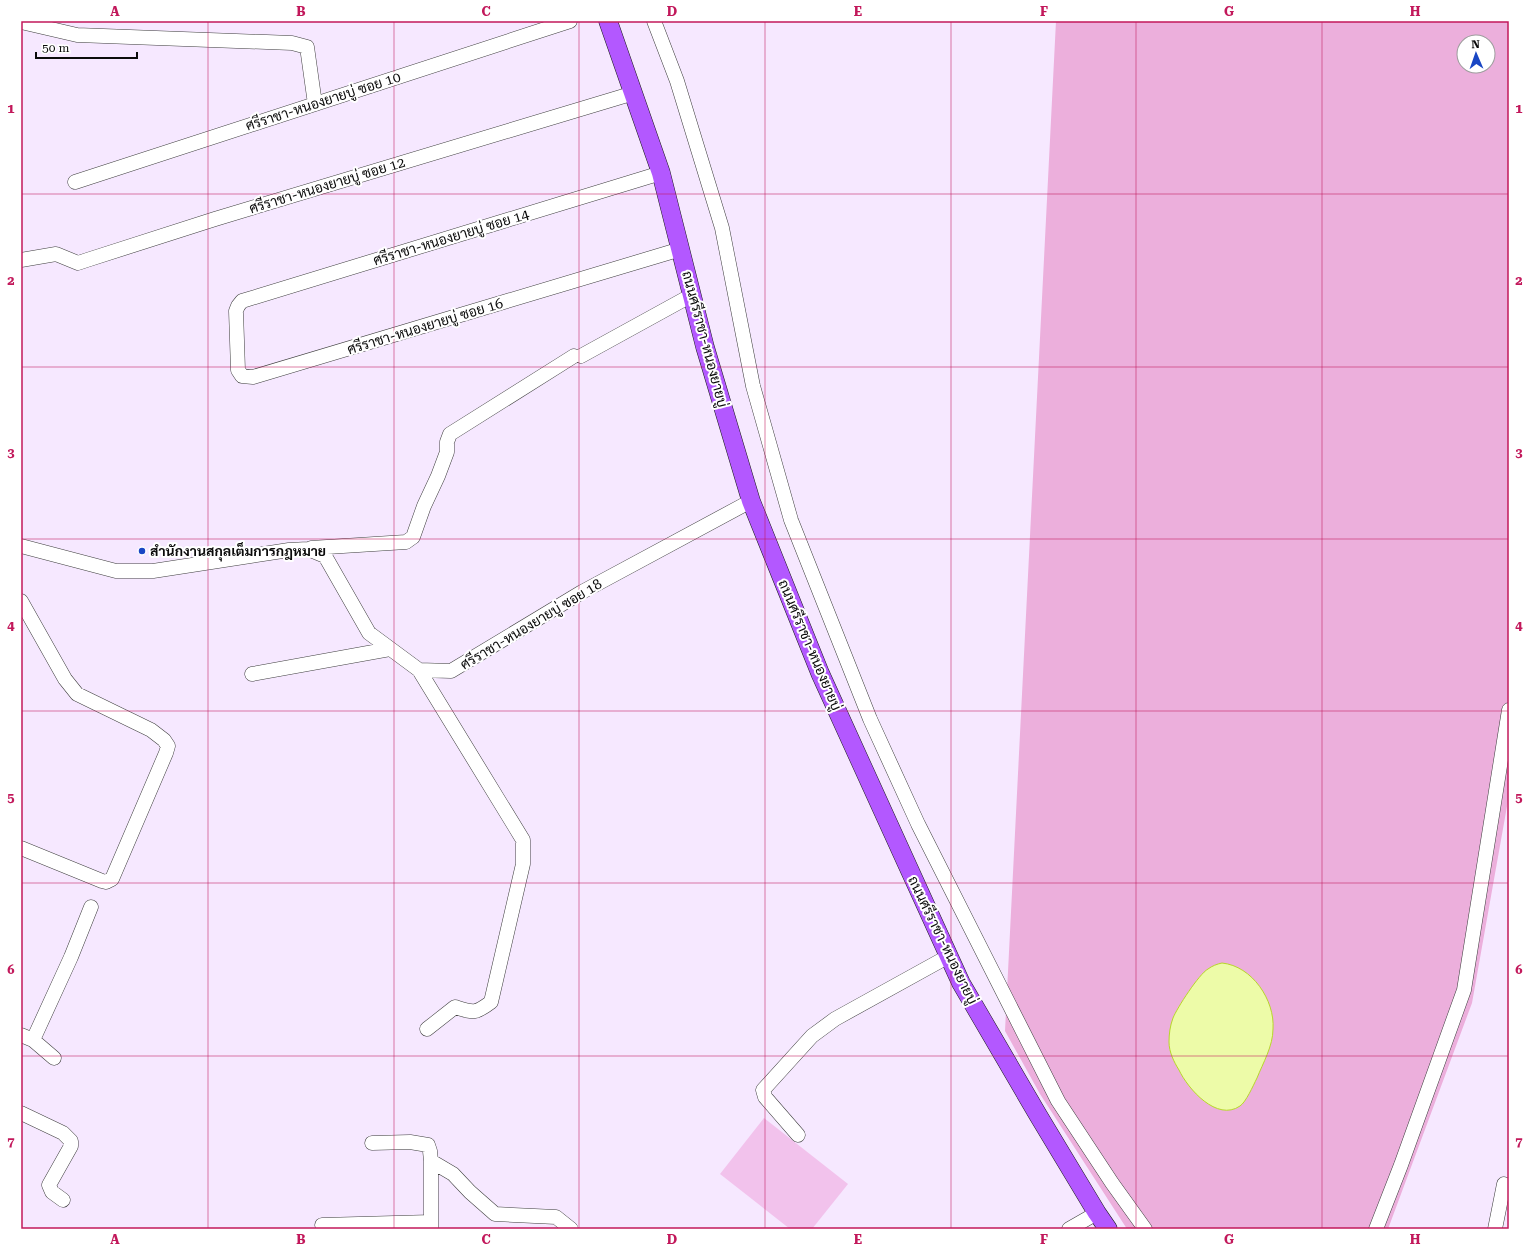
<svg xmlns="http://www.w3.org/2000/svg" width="1530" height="1250" viewBox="0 0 1530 1250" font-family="'Roboto Serif',Sarabun,serif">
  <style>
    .green { fill: #ecafdc; fill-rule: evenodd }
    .pitch { fill: #f2c2ec }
    .water { fill: #edfba8; stroke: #b7d72a }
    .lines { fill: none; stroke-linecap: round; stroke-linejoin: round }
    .minor-casing { stroke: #3e3e3e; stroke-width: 15 }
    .major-casing { stroke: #1c1c1c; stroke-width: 19 }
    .minor { stroke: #fff; stroke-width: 14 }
    .major { stroke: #b358ff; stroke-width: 18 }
    .grid { fill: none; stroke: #c2185b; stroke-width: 1; stroke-opacity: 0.55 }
    .poi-dot { fill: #1946c4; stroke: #fff; stroke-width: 1.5 }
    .labels { text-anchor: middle; stroke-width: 4; stroke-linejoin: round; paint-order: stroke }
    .street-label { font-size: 14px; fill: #0b0b0b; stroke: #fff }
    .poi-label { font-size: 14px; font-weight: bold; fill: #0b0b0b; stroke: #fff; text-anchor: start }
    .neatline { fill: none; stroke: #c2185b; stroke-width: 1.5 }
    .grid-label { font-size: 13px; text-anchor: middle; font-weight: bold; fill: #c2185b }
  </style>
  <rect width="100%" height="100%" fill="#f6e8ff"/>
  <path class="green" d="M1056 21H1509V795L1472 1003 1388 1229H1127L1040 1094 1005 1031ZM1464 42H1488V66H1464Z"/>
  <path class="pitch" d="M764 1118 848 1184 812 1229H790L720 1174Z"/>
  <path class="water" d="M1222 963C1252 966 1275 1000 1273 1029 1273 1046 1263 1063 1257 1078 1253 1086 1246 1102 1240 1106 1217 1122 1188 1089 1179 1070 1174 1062 1169 1052 1169 1042 1169 1034 1170 1026 1173 1018 1177 1008 1199 974 1208 969 1212 966 1217 964 1222 963Z"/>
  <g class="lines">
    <defs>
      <path id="minor" d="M654 21 677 81 722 228 753 386 791 520 870 719 918 824 1058 1101 1112 1183 1145 1229
        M21 22 77 35 292 43 307 47 315 104
        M661 173 242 301 238 306 236 311 238 370 242 376 253 377 681 249
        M75 182 570 21
        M21 260 56 254 78 263 87 260 215 219 634 93
        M581 356 692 295
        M21 546 116 571H153L289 550 308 549 325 556 369 633 419 670 451 671 582 592 751 501
        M311 548 406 542 413 537 424 506 438 476 447 452V442L450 434 574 356
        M21 601 65 679 77 694 151 730 164 740 168 746 166 753 112 879 106 882 102 881 21 848
        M419 670 523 840V864L491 1002C475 1014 474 1013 455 1007L427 1029
        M252 674 390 649
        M21 1035 33 1040 54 1058
        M33 1040 71 957 91 907
        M21 1113 63 1133 71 1141V1146L49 1185 52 1192 63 1200
        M798 1135 765 1097 763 1090 812 1036 835 1019 949 956
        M372 1143 410 1142 428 1145 430 1151 431 1161V1229
        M431 1161 453 1174 470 1192 495 1214 556 1217 571 1229
        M322 1225 431 1222
        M1069 1229 1097 1213
        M1376 1229 1401 1165 1464 990 1509 710
        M1495 1229 1504 1184"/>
      <path id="major" d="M608 21 661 173 705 347 751 501 820 673 961 983 1038 1115 1097 1213 1108 1229"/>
    </defs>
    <use href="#minor" class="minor-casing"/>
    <use href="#major" class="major-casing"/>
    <use href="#minor" class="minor"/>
    <use href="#major" class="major"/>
  </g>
  <path class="grid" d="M208 21V1229M394 21V1229M579 21V1229M765 21V1229M951 21V1229M1136 21V1229M1322 21V1229M21 194H1509M21 367H1509M21 539H1509M21 711H1509M21 883H1509M21 1056H1509"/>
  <circle class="poi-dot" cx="142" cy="551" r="4"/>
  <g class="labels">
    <g class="street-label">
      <text transform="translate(323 101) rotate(-18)" y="5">ศรีราชา-หนองยายบู่ ซอย 10</text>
      <text transform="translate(327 185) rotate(-17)" y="5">ศรีราชา-หนองยายบู่ ซอย 12</text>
      <text transform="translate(451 237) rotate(-17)" y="5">ศรีราชา-หนองยายบู่ ซอย 14</text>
      <text transform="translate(425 326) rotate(-17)" y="5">ศรีราชา-หนองยายบู่ ซอย 16</text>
      <text transform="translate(705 339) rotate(75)" y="5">ถนนศรีราชา-หนองยายบู่</text>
      <text transform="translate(531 624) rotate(-31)" y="5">ศรีราชา-หนองยายบู่ ซอย 18</text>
      <text transform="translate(810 645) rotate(67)" y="5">ถนนศรีราชา-หนองยายบู่</text>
      <text transform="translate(943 940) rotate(64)" y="5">ถนนศรีราชา-หนองยายบู่</text>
    </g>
    <g class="poi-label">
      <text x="150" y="556">สำนักงานสกุลเต็มการกฎหมาย</text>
    </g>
  </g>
  <rect width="1530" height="1250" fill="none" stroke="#ffffff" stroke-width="44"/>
  <g transform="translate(1476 54) rotate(358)"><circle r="19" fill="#ffffff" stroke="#9d9d9d"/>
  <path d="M0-3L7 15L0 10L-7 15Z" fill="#1946c4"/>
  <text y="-6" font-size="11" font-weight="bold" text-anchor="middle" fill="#0b0b0b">N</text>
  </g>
  <path d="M36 52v6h101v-6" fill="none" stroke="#0b0b0b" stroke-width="2"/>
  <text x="42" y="52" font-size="12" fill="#0b0b0b" stroke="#ffffff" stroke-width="3" paint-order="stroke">50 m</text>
  <rect x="22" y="22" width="1486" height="1206" class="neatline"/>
  <g class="grid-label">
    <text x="115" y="16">A</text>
    <text x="301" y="16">B</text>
    <text x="486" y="16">C</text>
    <text x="672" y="16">D</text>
    <text x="858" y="16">E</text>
    <text x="1044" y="16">F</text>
    <text x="1229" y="16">G</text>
    <text x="1415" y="16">H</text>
    <text x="11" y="113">1</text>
    <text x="1519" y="113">1</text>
    <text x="11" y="285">2</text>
    <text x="1519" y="285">2</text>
    <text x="11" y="457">3</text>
    <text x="1519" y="457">3</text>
    <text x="11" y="630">4</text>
    <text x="1519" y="630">4</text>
    <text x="11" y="802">5</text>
    <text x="1519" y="802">5</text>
    <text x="11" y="974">6</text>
    <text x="1519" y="974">6</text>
    <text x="11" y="1146">7</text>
    <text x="1519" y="1146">7</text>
    <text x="115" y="1244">A</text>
    <text x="301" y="1244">B</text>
    <text x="486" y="1244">C</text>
    <text x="672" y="1244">D</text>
    <text x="858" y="1244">E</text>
    <text x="1044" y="1244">F</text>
    <text x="1229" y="1244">G</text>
    <text x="1415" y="1244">H</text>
  </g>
</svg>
